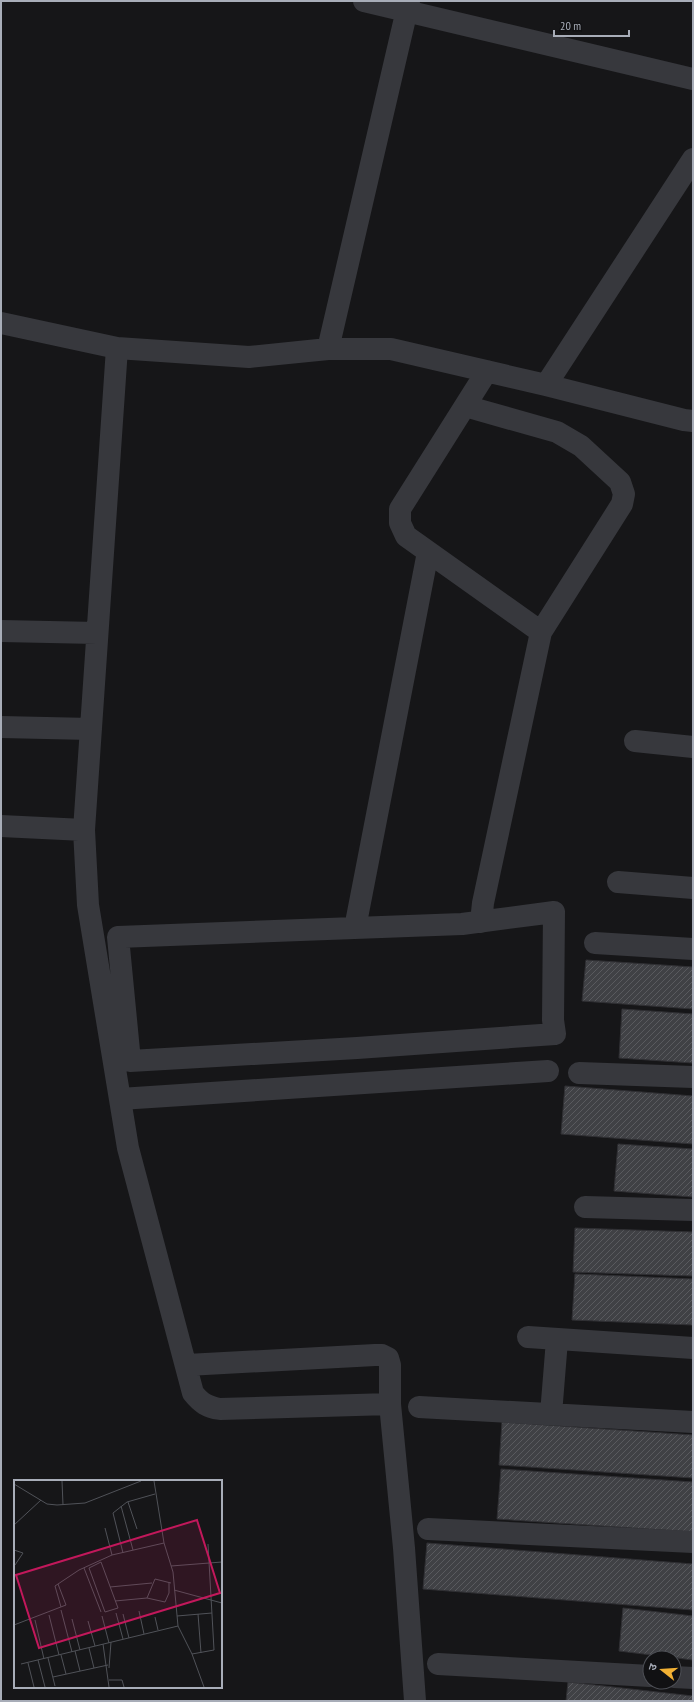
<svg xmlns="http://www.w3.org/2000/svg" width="694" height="1702" viewBox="0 0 694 1702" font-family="'PT Sans Narrow','Noto Sans Devanagari',sans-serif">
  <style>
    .building { fill: url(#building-hatch); stroke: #303034 }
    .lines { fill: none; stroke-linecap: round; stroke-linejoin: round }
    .minor { stroke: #37383d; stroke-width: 22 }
    .inset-road { fill: none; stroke: #505258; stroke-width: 1 }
    .view { fill: #c2185b; fill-opacity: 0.15; stroke: #c2185b; stroke-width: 2 }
    .inset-edge { fill: none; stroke: #a8adb8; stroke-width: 2 }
  </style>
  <defs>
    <pattern id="building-hatch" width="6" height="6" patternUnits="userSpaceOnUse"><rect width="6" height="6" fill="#404145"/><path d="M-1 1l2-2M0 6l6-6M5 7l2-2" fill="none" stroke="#595a5e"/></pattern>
  </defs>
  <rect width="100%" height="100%" fill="#161618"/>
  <path class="building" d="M586 960 693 967V1009L582 1001Z
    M622 1009 693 1014V1063L619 1058Z
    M565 1086 693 1096V1144L561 1134Z
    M618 1144 693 1149V1197L614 1191Z
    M575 1228 693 1232V1276L573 1272Z
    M575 1274 693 1279V1325L572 1320Z
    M502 1422 693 1435V1478L499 1465Z
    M501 1469 693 1482V1532L497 1519Z
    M427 1543 693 1564V1610L423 1589Z
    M623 1608 693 1616V1660L619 1651Z
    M568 1682 693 1696V1701H566Z"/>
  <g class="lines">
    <path class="minor" d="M364 1 693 79
      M1 323 117 348 249 357 328 349H391L546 385 684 420 693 421
      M117 348 84 830 88 905 128 1148 193 1393C201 1403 207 1407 220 1409L390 1404
      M328 349 409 1
      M487 371 400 509V523L406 536 541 632
      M546 385 693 159
      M465 406 557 432 581 446 620 482 624 494 622 504 541 632 483 903 481 922
      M1 631 97 633
      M1 727 91 729
      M635 741 693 747
      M1 826 84 830
      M618 882 693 888
      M554 912 553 1020 555 1034 357 1048 130 1061 118 937 462 924Z
      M355 928 428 552
      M595 943 693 949
      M579 1073 693 1077
      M120 1099 548 1071
      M585 1207 693 1210
      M528 1337 693 1348
      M187 1365 375 1355H382L388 1358 390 1365V1404L404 1548 415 1701
      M419 1407 693 1422
      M551 1414 557 1340
      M428 1529 693 1542
      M438 1664 650 1676
      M674 1677 693 1678"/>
  </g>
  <g transform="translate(14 1480)">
    <rect width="208" height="208" fill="#161618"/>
    <path class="inset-road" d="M48 1 49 25M140 1 150 63 159 92 164 146 178 174 190 207M0 4 33 24 43 25 71 23 127 1M114 22 123 49M107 26 119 70M0 45 27 20M91 48 98 75M0 70 9 73 1 85M109 73 99 33 113 22 141 14M87 82 104 128 91 132 75 88ZM157 86 208 82M70 88 87 132M96 107 138 103M160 110 208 123M133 118 141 99 157 103M101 121 133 118 151 122 155 113V102M47 127 41 106 65 90 98 75 150 63M47 130 58 172M125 131 130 154M102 133 109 159M109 134 115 158M184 134 187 173M35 135 45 175M88 136 95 163M163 136 198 133M141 137 144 150M58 139 66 170M21 140 30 179M74 141 81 166M0 145 52 125 44 104M89 164 95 207M75 168 80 188M61 171 66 191M178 174 200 170 194 64M47 175 52 194M34 178 41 206M24 180 31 207M14 183 20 207M7 184 164 146M95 188 97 162M39 197 94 185M95 200H108L110 207"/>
    <path class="view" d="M183 40 206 113 25 168 2 95Z"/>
    <rect width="208" height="208" class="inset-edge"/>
  </g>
  <rect width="694" height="1702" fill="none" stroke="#a8adb8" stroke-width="4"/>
  <g transform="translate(662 1670) rotate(287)"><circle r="19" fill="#111113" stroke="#4d4f55"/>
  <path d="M0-3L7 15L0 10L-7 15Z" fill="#f2b134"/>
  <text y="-6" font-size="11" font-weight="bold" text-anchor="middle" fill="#a8adb8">उ</text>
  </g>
  <path d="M554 30v6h75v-6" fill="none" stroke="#a8adb8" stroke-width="2"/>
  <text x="560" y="30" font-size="12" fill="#a8adb8" stroke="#111113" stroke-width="3" paint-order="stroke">20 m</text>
</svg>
